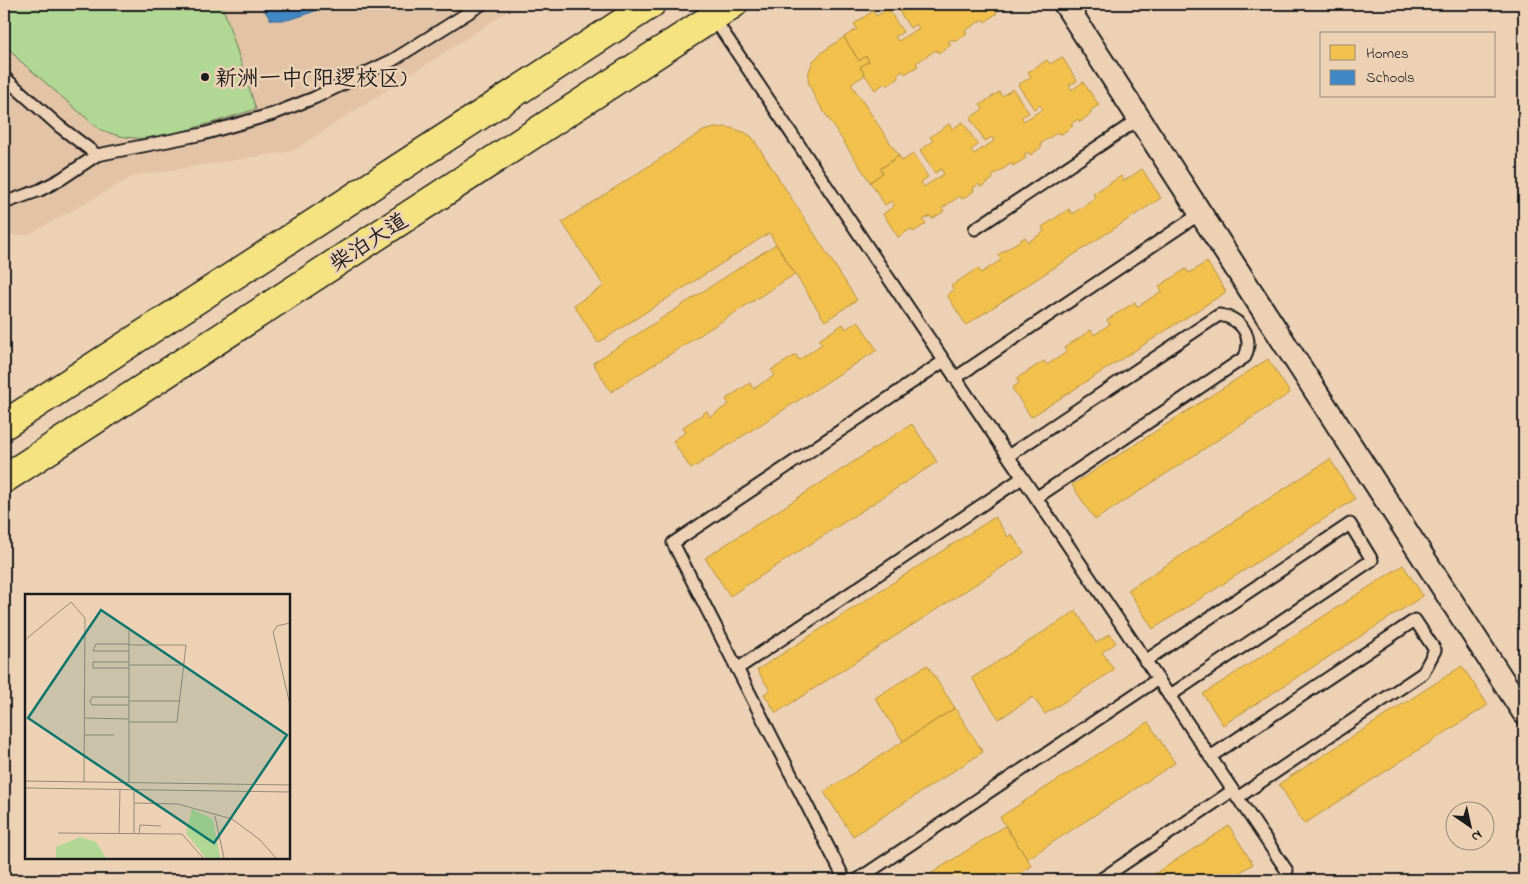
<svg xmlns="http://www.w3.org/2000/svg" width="1528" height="884" viewBox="0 0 1528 884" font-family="'Indie Flower','LXGW WenKai TC',sans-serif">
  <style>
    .built { fill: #e3c3a6 }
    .green { fill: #b0d793; stroke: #667a58 }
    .homes { fill: #f2c14e; stroke: #b2903f }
    .schools { fill: #3f88c5; stroke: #346892 }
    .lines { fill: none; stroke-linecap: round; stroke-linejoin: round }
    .service-casing { stroke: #1c1c1c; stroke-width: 15 }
    .minor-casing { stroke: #1c1c1c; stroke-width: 26 }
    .trunk-casing { stroke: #1c1c1c; stroke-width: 31 }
    .service { stroke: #edd1b4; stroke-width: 11 }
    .minor { stroke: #edd1b4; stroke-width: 22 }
    .trunk { stroke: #f5e382; stroke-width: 28 }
    .poi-dot { fill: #1c1c1c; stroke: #edd1b4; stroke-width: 2 }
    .labels { text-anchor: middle; stroke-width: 5; stroke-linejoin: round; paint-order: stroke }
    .poi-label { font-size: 22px; fill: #1c1c1c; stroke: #edd1b4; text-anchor: start }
    .street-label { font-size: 22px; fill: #1c1c1c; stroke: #edd1b4 }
    .inset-road { fill: none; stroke: #998977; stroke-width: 1 }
    .view { fill: #0f766e; fill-opacity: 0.15; stroke: #0f766e; stroke-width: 2.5 }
    .inset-edge { fill: none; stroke: #1c1c1c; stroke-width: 2.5 }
  </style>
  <rect width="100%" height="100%" fill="#edd1b4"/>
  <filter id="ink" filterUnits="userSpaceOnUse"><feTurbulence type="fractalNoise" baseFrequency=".02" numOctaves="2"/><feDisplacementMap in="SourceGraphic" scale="10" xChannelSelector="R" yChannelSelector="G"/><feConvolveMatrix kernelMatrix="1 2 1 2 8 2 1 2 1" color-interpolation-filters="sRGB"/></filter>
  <g filter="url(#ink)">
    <path class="built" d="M4 4H519L293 151 134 176 28 235H4Z"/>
    <path class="green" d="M4 4H222L256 109C237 115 219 121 200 126 162 138 137 145 99 129L18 59 4 42Z"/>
    <path class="homes" d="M896 4H947L948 8 955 4H1012L1004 9 1003 6 995 11 997 13 985 22 983 19 965 31 967 34 955 42 953 39 948 42 951 45 938 53 936 50 916 63 918 66 905 74 903 71 897 75 899 78 887 86 885 83 875 90 860 67 869 61 866 56 859 61 844 37 857 29 854 24 873 11 876 16 888 9 903 32 895 37 898 41 919 28 916 24 910 28 895 5Z
      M844 37 859 61 866 56 869 61 860 67 865 75 851 84 899 156 880 169 883 173 870 182 815 98 808 81 809 71 813 61 821 53Z
      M1062 57 1077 81 1069 85 1072 90 1083 82 1099 105 1090 111 1092 113 1080 122 1078 119 1071 124 1073 126 1060 135 1058 132 1040 144 1042 147 1030 155 1028 152 1024 154 1026 158 1013 166 1012 163 992 176 993 179 981 187 979 184 973 188 974 191 962 199 960 196 942 208 944 211 932 219 930 216 923 220 926 224 913 232 911 229 898 237 883 214 894 206 892 201 885 205 870 182 883 173 880 169 899 156 902 161 913 154 928 177 921 182 924 187 944 174 941 169 935 173 920 150 933 141 930 137 949 124 952 129 963 122 978 145 971 150 974 154 994 141 992 137 985 141 970 118 983 109 980 105 999 92 1002 96 1013 89 1029 113 1021 117 1024 121 1043 109 1040 105 1034 109 1018 85 1031 77 1028 72 1047 60 1050 64Z
      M727 127 744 132 752 137 857 300 825 321 769 233 598 343 574 305 604 286 562 222 703 131 715 128Z
      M1142 169 1161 198 966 325 947 295 954 290 951 286 978 268 981 273 1001 260 998 255 1025 237 1028 242 1044 232 1042 227 1069 209 1072 214 1096 198 1093 194 1121 176 1124 181Z
      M776 244 795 274 611 392 593 363Z
      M1207 262 1226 292 1031 417 1012 388 1019 383 1017 378 1044 361 1047 365 1067 352 1064 348 1091 330 1094 335 1110 324 1107 320 1135 302 1137 307 1162 291 1159 286 1186 269 1189 273Z
      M858 321 877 350 691 469 673 441 686 432 683 427 707 411 710 417 729 404 726 399 750 383 753 389 775 375 771 370 796 355 799 360 822 344 819 340 843 324 846 329Z
      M1268 359 1290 393 1095 520 1072 485Z
      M912 424 937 462 730 596 705 558Z
      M1330 459 1355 499 1153 629 1128 590Z
      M995 517 1008 537 1011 534 1024 553 776 713 764 694 770 690 757 670Z
      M1403 565 1423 596 1223 725 1203 694Z
      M1076 611 1096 643 1110 634 1116 643 1102 652 1114 670 1045 714 1033 697 999 719 972 678Z
      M927 665 955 708 903 741 875 698Z
      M1462 666 1488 705 1304 824 1279 784Z
      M955 708 983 752 853 836 824 792Z
      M1148 722 1175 763 1027 859 1000 817Z
      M1005 826 1032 866 1010 880H921Z
      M1229 826 1253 864 1228 880H1145Z"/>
    <path class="schools" d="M260 4H326L315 11 301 16 287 20H271Z"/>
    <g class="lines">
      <defs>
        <path id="service" d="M713 17 1287 871
          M4 77 59 126 97 155
          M4 203 40 190 61 179 97 155 203 134 273 114 314 98 393 60 482 4
          M975 229 1139 119
          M955 378 1201 213
          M1008 456 1219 315C1241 318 1254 336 1245 357L1036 498
          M1145 661 1350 524 1372 560 1169 696
          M737 669 1022 478
          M1210 757 1415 620 1435 650 1423 673 1237 798
          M845 880 673 543 944 361
          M857 880 1158 679
          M1100 880 1232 791"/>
        <path id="minor" d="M1065 4 1524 713"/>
        <path id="trunk" d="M4 425 651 4
          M4 479 733 4"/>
      </defs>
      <use href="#service" class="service-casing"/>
      <use href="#minor" class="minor-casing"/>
      <use href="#trunk" class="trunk-casing"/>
      <use href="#service" class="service"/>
      <use href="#minor" class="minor"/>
      <use href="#trunk" class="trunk"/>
    </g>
  </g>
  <circle class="poi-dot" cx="205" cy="77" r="5"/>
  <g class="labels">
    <g class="poi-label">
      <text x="215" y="85">新洲一中(阳逻校区)</text>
    </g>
    <g class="street-label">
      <text transform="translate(368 241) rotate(-33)" y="8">柴泊大道</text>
    </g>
  </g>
  <g transform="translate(25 594)">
    <rect width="265" height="265" fill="#edd1b4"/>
    <path d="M167 215 188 225 195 264H181L161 239ZM55 243 71 248 81 264H31V253Z" fill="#b0d793"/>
    <path class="inset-road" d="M265 29 252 32 248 38 265 111M0 46 46 8 60 24 59 188M104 57H68L71 50H104M104 71H159M104 74H68V68H104M104 107H154M104 111H67L65 107 67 103H104M60 124 104 125M104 128H152L161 51H104M60 141H89M0 187 265 191M104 189V37M0 194 265 198M109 209 153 210 207 225 234 245 251 264M190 222 199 264M33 239 157 240 178 264M94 240 95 195M109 240V195M114 240 115 231 136 232"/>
    <path class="view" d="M76 16 262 141 189 249 3 124Z"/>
    <rect width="265" height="265" class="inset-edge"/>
  </g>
  <rect width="1528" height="884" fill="none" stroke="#edd1b4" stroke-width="20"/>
  <rect x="10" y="10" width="1508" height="864" fill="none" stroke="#1c1c1c" stroke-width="2" filter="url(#ink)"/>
  <rect x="1320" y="32" width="175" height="65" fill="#edd1b4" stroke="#998977"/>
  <rect x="1330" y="45" width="25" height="15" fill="#f2c14e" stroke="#998977"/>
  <text x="1366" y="58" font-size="15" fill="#1c1c1c">Homes</text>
  <rect x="1330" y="70" width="25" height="15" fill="#3f88c5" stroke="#998977"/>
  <text x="1366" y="82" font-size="15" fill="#1c1c1c">Schools</text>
  <g transform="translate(1470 826) rotate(146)"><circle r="24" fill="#edd1b4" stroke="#998977"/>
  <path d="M0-4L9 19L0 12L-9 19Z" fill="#1c1c1c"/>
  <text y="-8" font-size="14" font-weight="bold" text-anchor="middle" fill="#1c1c1c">N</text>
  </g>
</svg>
